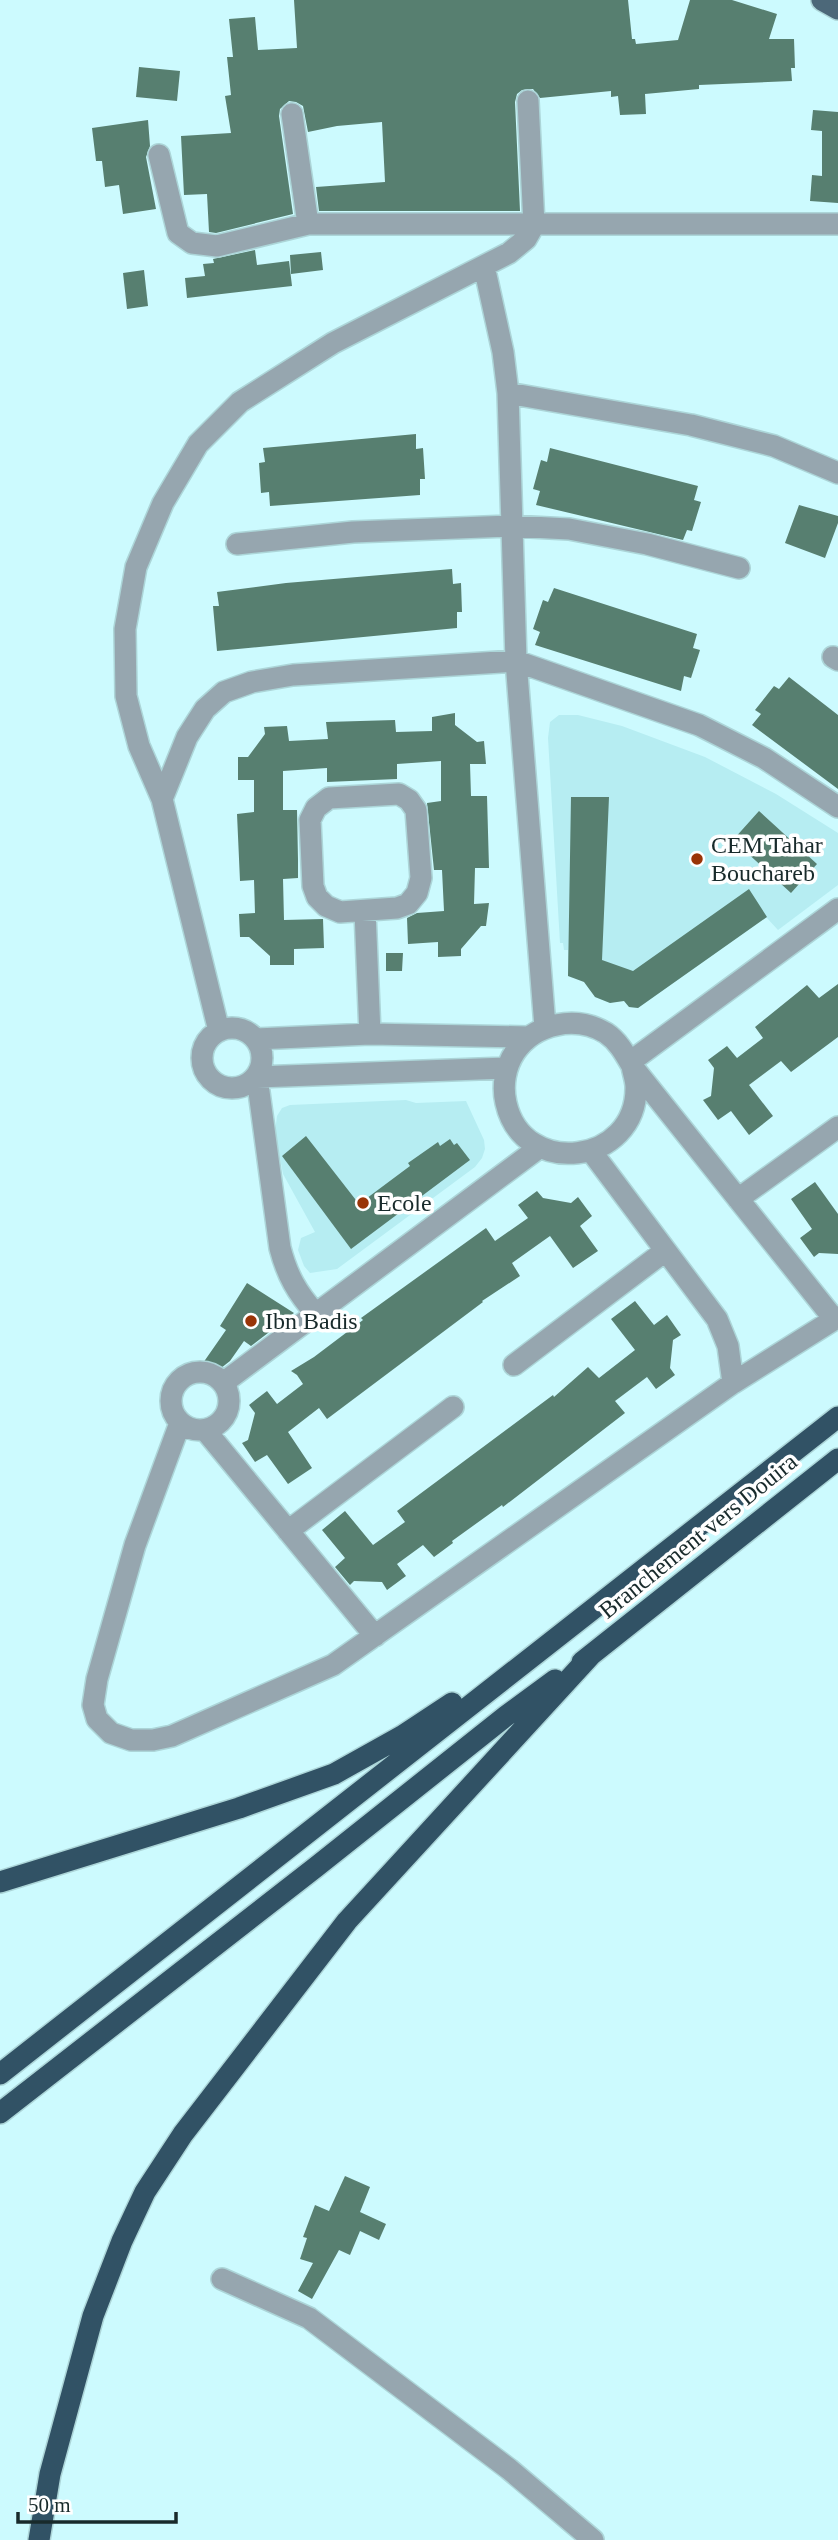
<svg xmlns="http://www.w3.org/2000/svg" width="838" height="2540" viewBox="0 0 838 2540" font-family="'Times New Roman',serif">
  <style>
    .built { fill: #b6edf2 }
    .building { fill: #577f70 }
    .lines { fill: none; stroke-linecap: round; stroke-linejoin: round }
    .minor-casing { stroke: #acd5d8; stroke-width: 24 }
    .major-casing { stroke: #acd5d8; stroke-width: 24 }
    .highway-casing { stroke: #acd5d8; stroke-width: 24 }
    .minor { stroke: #96a6af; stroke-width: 21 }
    .major { stroke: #4c6879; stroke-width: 21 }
    .highway { stroke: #315265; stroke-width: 21 }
    .poi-dot { fill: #993407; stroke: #fff; stroke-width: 2.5 }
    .labels { text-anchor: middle; stroke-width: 7; stroke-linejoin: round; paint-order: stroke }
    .poi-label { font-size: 24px; fill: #182a2b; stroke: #fff; text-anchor: start }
    .street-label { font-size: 24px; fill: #182a2b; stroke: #fff }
  </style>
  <rect width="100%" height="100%" fill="#ccfafe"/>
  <path class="built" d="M559 715H578L622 726 705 757 776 794 838 833V885L778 930 766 917 638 1008 629 1007 623 999 610 1003 595 997 586 980 570 977 568 974V950H564L563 943H560L548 738 550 722Z
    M406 1100 416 1103 466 1101 484 1140 485 1149 482 1158 475 1167 337 1269 310 1273 304 1266 298 1250 301 1238 315 1232 283 1174 275 1132 277 1116 282 1108 290 1105Z"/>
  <path class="building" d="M294 0H628L632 39H635L636 44 678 40 690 0H732L777 14 769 39H794L795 68H791L792 81 699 85V89L645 94 646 114 620 115 618 96 611 97V91L540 98 533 89 522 90 517 94 515 102 520 211H319L316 187 385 182 382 122 337 126 308 132 303 106 296 102 289 101 280 109 279 116 293 214 216 233 209 232 207 194 184 195 181 136 231 133 225 96 231 95 227 57H233L229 19 255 17 258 50 297 48Z
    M139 67 180 71 177 101 136 97Z
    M813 110 838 112V203L810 201 812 175 822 176V131L811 130Z
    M148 120 150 146 146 157 156 209 123 214 119 185 105 187 102 161H96L92 128Z
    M255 250 257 265 289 261 292 286 187 298 185 278 205 276 203 264 214 263 213 259Z
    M321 252 323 270 291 274 290 255Z
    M144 270 148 306 127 309 123 273Z
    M416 434V449L423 448 425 479H420V495L270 506 269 492 261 493 259 463 265 462 263 448Z
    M550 448 698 486 694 500 701 502 692 531 687 530 683 540 536 505 540 491 533 489 541 460 547 462Z
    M799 505 838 516V523L825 558 785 543Z
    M452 569 453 584 461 583 462 612H457V628L217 651 213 606H219L217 592 286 583Z
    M554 588 697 634 693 648 700 650 691 678 684 676 681 691 535 645 540 632 533 629 543 600 548 602Z
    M789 677 838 715V789L752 725 761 714 755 710 774 686 779 689Z
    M455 713V725L477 742 484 741 486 764H470L471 796H487L489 868H475L474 904 489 903 486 926H481L461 949V956L438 957V942L408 944 407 918 417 913 444 911 442 870H434L427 803 441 801V761L397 764V779L327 782V768L283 771V810H297L298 860V878L283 879 284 920 323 919 324 948 294 949V965H270V956L249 937H240L239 914 255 913 254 880 240 881 237 814 254 812V780H238V757H248L265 734 264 727 287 726 289 741 328 739 326 722 395 720 396 732 432 731V717Z
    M571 797H609L602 960 633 971 749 889 767 917 638 1008 629 1007 624 1001 610 1003 595 997 584 982 568 976Z
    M759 811 817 864 791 893 733 840Z
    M386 953H403L402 971H386Z
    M838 984V1037L791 1072 781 1061 749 1085 773 1116 749 1135 731 1111 718 1120 703 1100 711 1096 714 1068 708 1060 727 1046 737 1058 763 1038 755 1027 807 985 819 998Z
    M306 1136 359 1204 410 1166 408 1163 438 1142 440 1146 450 1139 454 1145 457 1143 470 1160 351 1249 282 1156Z
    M815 1182 838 1214V1254L819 1253 814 1257 800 1238 812 1229 791 1199Z
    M537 1191 543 1198 571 1203 578 1197 592 1216 580 1226 598 1251 573 1268 550 1236 512 1263 520 1276 482 1301 483 1302 327 1419 319 1408 288 1432 312 1468 288 1484 267 1455 255 1462 242 1443 248 1440 255 1413 249 1405 267 1391 277 1404 303 1384 297 1375 291 1371 314 1357 363 1320 361 1318 486 1228 495 1241 528 1218 518 1205Z
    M247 1283 294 1313 251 1346 244 1341 230 1361 216 1372 203 1363 226 1330 220 1326Z
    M635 1301 654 1325 667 1315 681 1335 673 1340 670 1368 675 1375 656 1389 647 1377 615 1401 625 1413 503 1507 502 1505 452 1541 453 1543 434 1557 423 1545 397 1564 406 1576 387 1590 382 1582 354 1581 350 1585 335 1567 345 1558 322 1530 345 1511 373 1545 405 1522 397 1511 553 1395 554 1397 588 1367 599 1378 635 1350 611 1319Z
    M345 2176 370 2187 360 2212 386 2224 379 2240 360 2231 350 2255 339 2250 312 2299 298 2291 313 2263 300 2259 307 2238 303 2237 315 2205 329 2211Z"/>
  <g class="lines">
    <defs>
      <path id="minor" d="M292 114 308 224
        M159 155 178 233 192 243 217 246 308 224H838
        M484 266 503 352 508 393 516 661 545 1027
        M508 393 691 425 774 446 838 473
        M237 544 353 532 511 526 569 529 647 544 739 568
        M833 657 838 660
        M399 794 409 800 416 810 421 878 417 893 408 904 397 908 340 912 326 906 317 897 313 886 310 820 316 808 329 798Z
        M162 799 187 737 205 709 224 692 252 682 293 675 516 661 699 725 764 758 838 807
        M365 911 370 1034
        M202 1058a30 30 0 1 1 60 0a30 30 0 1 1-60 0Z
        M219 1031 162 799 139 746 126 696 125 629 136 567 163 503 198 444 240 402 333 343 509 253 526 239 534 225 528 101
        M256 1039 370 1034 528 1037
        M630 1062 838 909
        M632 1066C633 1073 636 1080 636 1087 637 1165 523 1179 506 1103 502 1086 505 1067 515 1052 535 1023 576 1015 606 1033 618 1041 625 1054 632 1066L834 1319
        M591 1151 717 1319 728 1346 733 1383
        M738 1199 838 1127
        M316 1314C297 1293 287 1275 280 1248L257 1077 507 1068
        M514 1365 665 1251
        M171 1401a29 29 0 1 1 58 0a29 29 0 1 1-58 0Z
        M223 1383 540 1147
        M180 1423 135 1545 97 1679 93 1705 97 1719 111 1733 131 1740H153L172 1736 333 1665 733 1383 838 1317
        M205 1430 375 1636
        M288 1531 453 1407
        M222 2279 309 2318 509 2469 593 2540"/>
      <path id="major" d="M822 0 838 9"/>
      <path id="highway" d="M582 1662 838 1459
        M0 1882 239 1808 334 1774 402 1736 452 1703
        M0 2074 838 1417
        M0 2113 316 1867 506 1716 555 1680
        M39 2540 50 2474 93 2316 122 2241 145 2192 183 2134 347 1921 592 1654"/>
    </defs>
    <use href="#minor" class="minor-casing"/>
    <use href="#major" class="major-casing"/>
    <use href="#highway" class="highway-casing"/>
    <use href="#minor" class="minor"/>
    <use href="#major" class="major"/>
    <use href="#highway" class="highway"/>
  </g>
  <g class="poi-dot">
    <circle cx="697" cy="859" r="7"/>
    <circle cx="363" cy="1203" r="7"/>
    <circle cx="251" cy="1321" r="7"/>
  </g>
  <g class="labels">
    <g class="poi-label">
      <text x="711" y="853">CEM Tahar<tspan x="711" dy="28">Bouchareb</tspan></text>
      <text x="377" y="1211">Ecole</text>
      <text x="265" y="1329">Ibn Badis</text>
    </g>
    <g class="street-label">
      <text transform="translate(698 1536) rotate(-39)" y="8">Branchement vers Douira</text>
    </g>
  </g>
  <path d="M18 2512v10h158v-10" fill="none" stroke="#182a2b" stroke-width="3.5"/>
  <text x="28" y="2512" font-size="21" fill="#182a2b" stroke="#ffffff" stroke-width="5" paint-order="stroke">50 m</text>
</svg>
